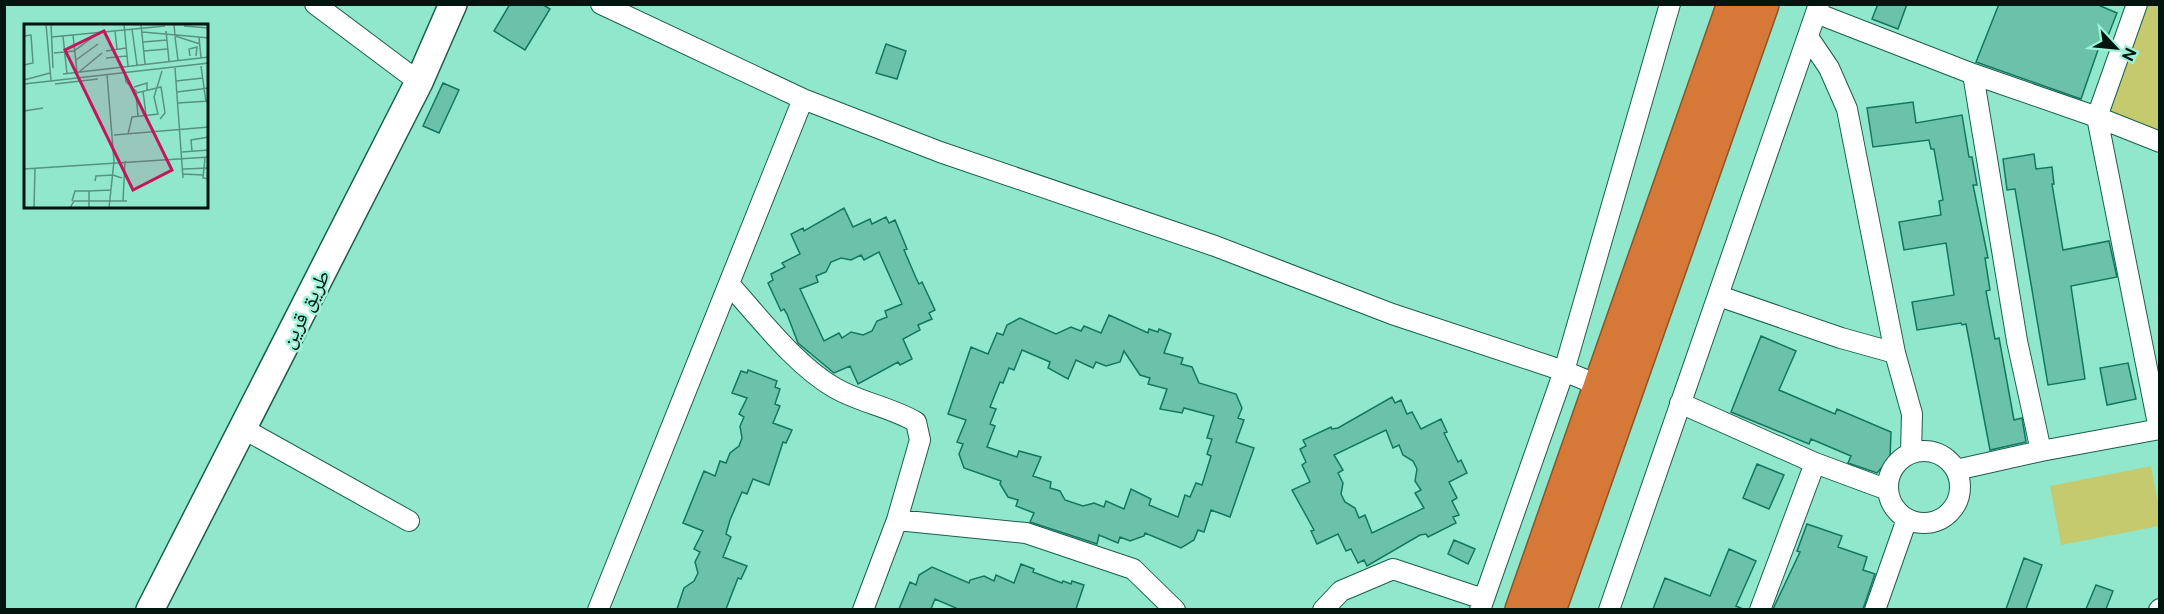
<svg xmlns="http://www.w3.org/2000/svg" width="2164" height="614" viewBox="0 0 2164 614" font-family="'Public Sans','Noto Naskh Arabic',sans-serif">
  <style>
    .green { fill: #c4ca6d }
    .building { fill: #6cc2a8; stroke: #14765f; stroke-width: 1.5; fill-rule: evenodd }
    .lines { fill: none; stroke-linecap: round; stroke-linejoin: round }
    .street-casing { stroke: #195f4d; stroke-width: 22 }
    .secondary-casing { stroke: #195f4d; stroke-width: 30 }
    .highway-casing { stroke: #8a5529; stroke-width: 36 }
    .street { stroke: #fff; stroke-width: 20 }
    .secondary { stroke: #fff; stroke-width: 27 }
    .highway { stroke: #d57838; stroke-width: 33 }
    .labels { text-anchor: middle; stroke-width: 5; stroke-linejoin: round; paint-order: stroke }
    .street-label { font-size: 21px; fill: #00150e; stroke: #9ef4d9 }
    .inset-road { fill: none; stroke: #579380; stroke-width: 1.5 }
    .view { fill: #c2185b; fill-opacity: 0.15; stroke: #c2185b; stroke-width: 3 }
    .inset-edge { fill: none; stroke: #00150e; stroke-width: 3 }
  </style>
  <rect width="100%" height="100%" fill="#91e7cc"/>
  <path class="green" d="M2148 5H2159V135L2108 113 2142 13Z
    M2151 466 2159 508V526L2061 545 2050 486Z"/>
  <path class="building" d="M510 4H542L550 9 525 50 494 31Z
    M1878 4H1907L1898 29 1872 19Z
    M1999 4H2096L2117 13 2104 46 2100 44 2081 99 1976 62Z
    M886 44 906 51 897 79 876 73Z
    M443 83 459 90 439 133 423 126Z
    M1913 102 1916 123 1962 115 1969 157H1972L1977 185H1973L1988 258H1985L1990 290 1986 291 1995 339 1999 338 2014 420 2022 418 2026 442 1990 450 1966 324 1962 325 1961 323 1917 330 1912 302 1954 295 1946 243 1904 250 1899 222 1941 215 1939 201 1943 200 1934 149H1931L1929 140 1873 147 1867 108Z
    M2034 154 2036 169 2052 167 2054 184H2052L2063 250 2109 241 2117 277 2071 286 2085 379 2048 385 2015 189 2007 190 2003 159Z
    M844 208 853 227 870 219 872 224 886 217 889 223 895 220 907 249 904 250 916 278 919 284 922 282 935 310 929 313 932 319 918 325 920 330 903 339 912 359 900 365 898 362 858 384 850 366 834 373 798 343 787 314 784 309 781 311 768 283 773 280 771 274 785 267 782 263 800 254 791 234 803 228 804 231ZM879 252 902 304 885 311 887 317 877 321 872 331 863 335 851 332 842 338 839 333 824 341 800 289 818 282 816 276 826 272 831 262 841 258 851 260 861 255 864 260Z
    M1109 315 1148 333 1149 329 1158 332 1159 329 1171 334 1164 353 1183 358 1181 364 1192 367 1199 383 1236 394 1242 408 1238 418 1244 420 1236 442 1254 448 1230 517 1211 510 1204 532 1198 530 1194 540 1181 548 1145 533 1144 536 1130 541 1120 537 1118 543 1099 535 1097 544 1030 522 1034 513 1016 506 1018 500 1008 497 1000 484 1001 481 964 468 959 454 963 444 957 442 966 420 948 414 971 347 988 354 997 333 1003 335 1007 325 1020 318 1056 334 1071 327 1081 331 1084 326 1101 333ZM1022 350 1050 362 1048 368 1068 379 1076 360 1093 368 1096 362 1106 366 1120 362 1124 351 1140 375 1150 378 1148 384 1167 389 1160 409 1182 413 1184 408 1214 416 1207 438 1212 439 1207 454 1211 456 1202 485 1196 483 1190 497 1185 495 1178 517 1149 505 1151 499 1131 489 1124 509 1106 501 1104 507 1094 503 1083 506 1065 500 1060 491 1050 488 1051 482 1033 476 1041 457 1019 451 1017 457 987 447 995 426 990 424 996 409 990 407 1000 382 1003 383 1009 368 1014 370Z
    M1761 336 1796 351 1779 390 1835 414 1837 409 1891 432 1890 458 1877 473 1848 463 1851 456 1811 439 1809 444 1731 412Z
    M2128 363 2136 399 2107 405 2100 368Z
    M748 370 777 381 775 387 780 389 775 404 780 406 773 423 792 430 786 443 783 442 769 485 753 479 747 494 742 492 730 520 726 534 731 537 723 557 747 566 741 579 738 578 726 609H677L684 588 694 581 698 573 695 562 700 552 694 549 703 531 683 523 704 471 715 476 720 461 726 463 730 453 739 446 742 438 740 426 744 417 739 414 747 398 732 393 741 371 747 373Z
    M1392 397 1395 403 1401 400 1407 414 1412 412 1421 429 1441 419 1447 432 1444 433 1458 462 1461 460 1467 473 1449 482 1457 498 1452 501 1459 515 1453 517 1456 523 1428 537 1426 534 1420 535 1367 566 1364 560 1358 563 1351 549 1346 551 1338 534 1317 544 1311 531 1314 530 1292 490 1310 482 1302 465 1306 462 1300 449 1306 446 1303 440 1331 427 1332 429 1338 428ZM1386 430 1393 448 1399 445 1403 455 1413 461 1417 469 1415 481 1421 490 1415 493 1424 508 1372 533 1365 515 1359 518 1355 508 1345 502 1341 494 1343 483 1338 473 1343 470 1334 455Z
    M1757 464 1784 475 1769 509 1743 498Z
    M1807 524 1842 536 1838 547 1867 557 1863 570 1875 574 1863 609H1773L1800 552 1797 551Z
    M1454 540 1475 549 1468 564 1448 554Z
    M1729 549 1756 561 1736 606 1743 609H1653L1665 578 1710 596Z
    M2024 558 2042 565 2026 609H2006Z
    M1021 564 1034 569 1033 572 1062 583 1063 581 1071 584 1072 581 1084 585 1076 609H958L935 599 931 609H899L910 582 916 585 919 575 932 567 969 583 970 580 984 576 994 581 996 575 1014 583Z
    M2096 585 2113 591 2106 609H2086Z"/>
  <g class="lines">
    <defs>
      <path id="street" d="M315 4 419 82
        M601 4 803 99 940 152 1215 246 1392 314 1564 371 1600 386
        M2137 4 2097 117 2159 429
        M1816 13 1973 74 2097 117 2160 142
        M1808 37 1829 68 1847 109 1895 353 1912 414 1911 453
        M1973 74 2017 341 2041 451
        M729 284C759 317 796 366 835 388 861 403 891 407 916 422L920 440 897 520 863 610
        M1719 296 1841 338 1895 353
        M1680 403 1815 463 1888 490
        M244 429 409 521
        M1888 487a36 36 0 1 1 72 0a36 36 0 1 1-72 0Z
        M1956 470 2041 451 2160 429
        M897 520 1026 533 1133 569 1175 610
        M598 610 803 99
        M1323 610 1341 591 1393 569 1483 599
        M1480 610 1564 371 1670 4
        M1609 610 1819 4
        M1760 610 1815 463
        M1875 610 1907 519
        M2159 610 2160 609"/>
      <path id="secondary" d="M150 610 419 82 453 4"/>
      <path id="highway" d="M1522 610 1734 4
        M1549 610 1762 4"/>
    </defs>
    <use href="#street" class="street-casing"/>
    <use href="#secondary" class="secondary-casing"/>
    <use href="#highway" class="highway-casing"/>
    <use href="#street" class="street"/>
    <use href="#secondary" class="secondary"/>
    <use href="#highway" class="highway"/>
  </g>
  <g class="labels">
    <g class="street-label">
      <text transform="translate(305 309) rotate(-63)" y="7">طريق قرين</text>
    </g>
  </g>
  <g transform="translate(24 24)">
    <rect width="184" height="184" fill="#91e7cc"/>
    <path class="inset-road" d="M22 0 27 57M27 0 29 44M100 0 104 42M117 0 121 40M150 0 151 12 176 20M160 2 185 4M108 5 113 41M91 7 93 25M142 7 145 37M118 8 175 13M49 11 53 48M0 12 7 11 9 39 0 41M39 12 43 50M28 13 141 2M151 13 154 36M119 18 143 16M82 27 102 24M120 27 143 25M30 29 50 27 69 13M166 32 165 25 173 23 172 32M82 34 103 32M177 34 175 13 185 14M52 36 74 20M177 42 182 78M151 44 159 154M55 48 78 29M39 50 185 33M83 51 90 137 85 184M101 51 102 58 113 68M0 56 26 49M152 57 179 54M0 60 185 39M31 60 74 55M110 63 123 59V67M119 67 122 91M153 68 185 64M154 79 185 77M0 87 19 84M114 92 112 69 137 63 141 89 136 95M104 110 108 93 134 90 130 73 138 47M90 111 185 103M168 127 167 116 185 113M158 128 185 126M181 134 179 154 185 155M0 145 185 133M159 145 185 144M159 150 179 151M71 157 72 152 89 151 98 154M48 177 51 167H65M99 177 101 137M10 184 11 145M46 184 50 177H103M65 184V167L87 166"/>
    <path class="view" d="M80 7 148 146 109 166 41 26Z"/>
    <rect width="184" height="184" class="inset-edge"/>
  </g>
  <rect width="2164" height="614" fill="none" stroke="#00150e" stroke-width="12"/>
  <g transform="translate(2116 48) rotate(116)" stroke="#9ef4d9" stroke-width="4.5" paint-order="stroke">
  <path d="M0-4.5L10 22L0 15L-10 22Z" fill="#00150e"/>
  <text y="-9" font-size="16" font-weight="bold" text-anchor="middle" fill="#00150e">N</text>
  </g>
</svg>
